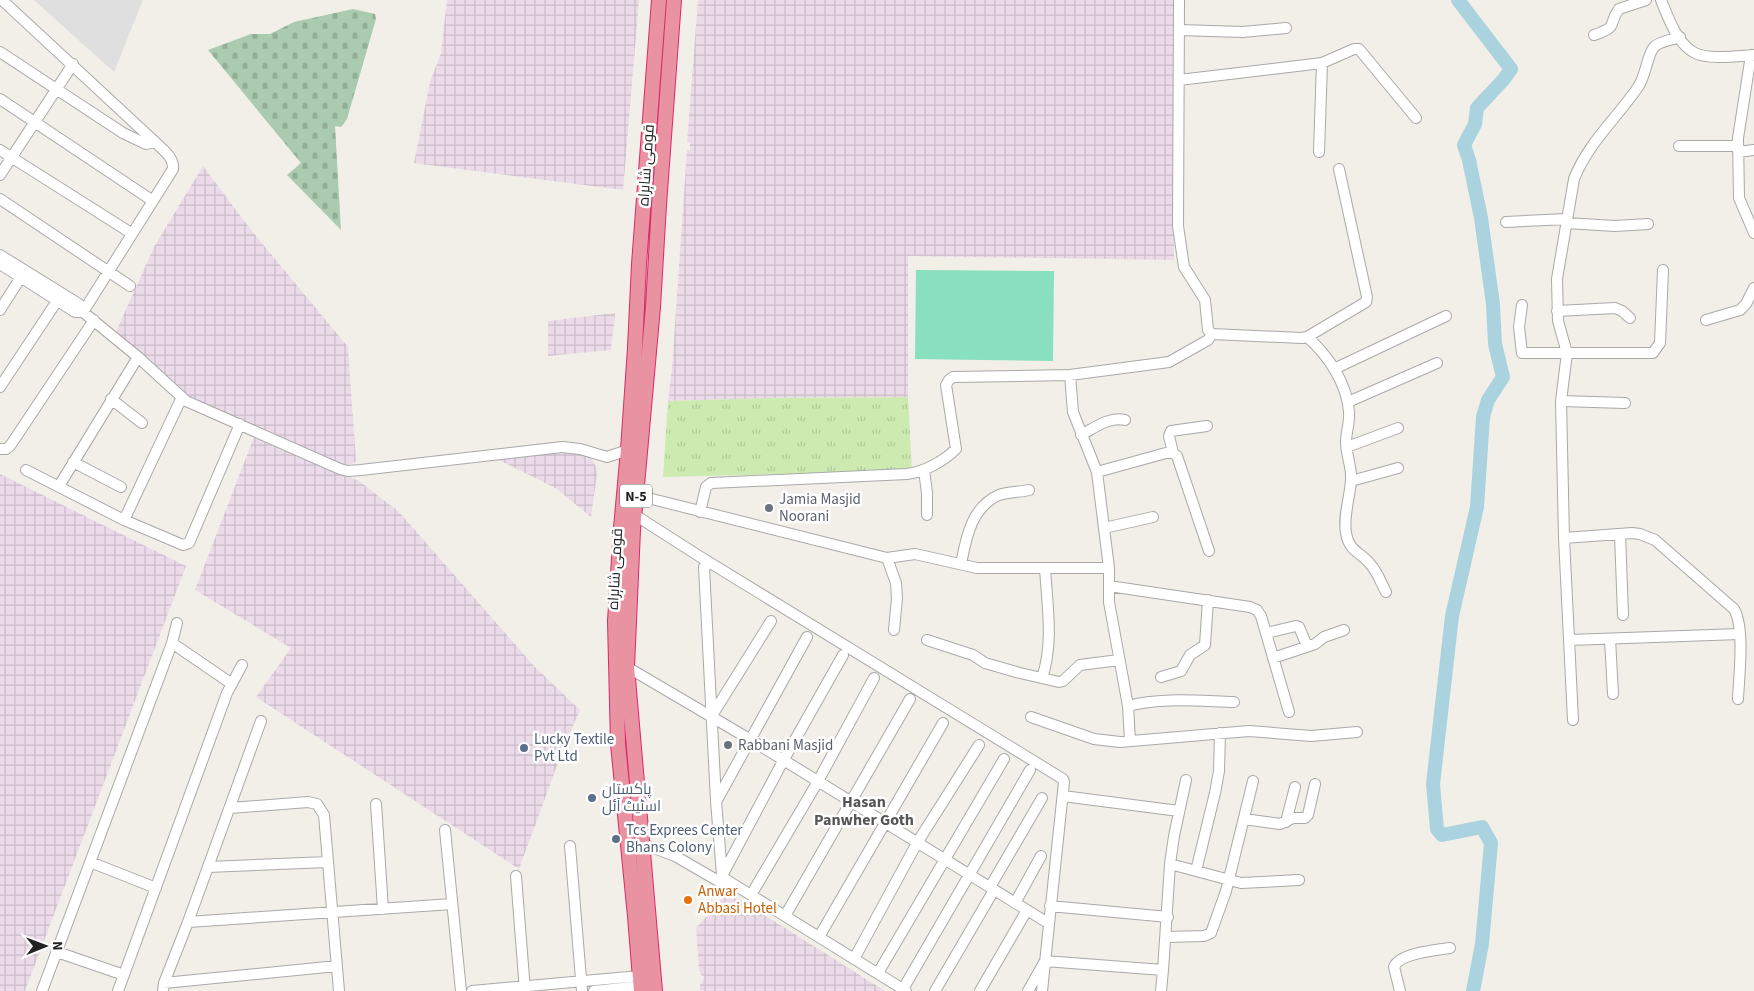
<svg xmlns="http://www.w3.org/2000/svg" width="1754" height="991" viewBox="0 0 1754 991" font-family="'Source Sans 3',Cairo,sans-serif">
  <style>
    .residential { fill: #e0dfdf }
    .industrial { fill: url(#industrial-grid) }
    .grass { fill: url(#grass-tufts) }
    .cemetery { fill: url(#cemetery-stones) }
    .pitch { fill: #88e0be }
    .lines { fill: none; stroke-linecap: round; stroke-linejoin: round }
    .river { stroke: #aad3df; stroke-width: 14 }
    .minor-casing { stroke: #a9a9a9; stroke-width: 12 }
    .highway-casing { stroke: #dc2a67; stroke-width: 16 }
    .minor { stroke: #fff; stroke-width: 10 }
    .highway { stroke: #e892a2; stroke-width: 14 }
    .worship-dot { fill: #6b7280; stroke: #fff; stroke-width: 2 }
    .service-dot { fill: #5c6f8a; stroke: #fff; stroke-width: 2 }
    .food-dot { fill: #e8710a; stroke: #fff; stroke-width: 2 }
    .labels { text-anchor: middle; stroke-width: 5; stroke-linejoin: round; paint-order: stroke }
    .shield { fill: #fff; stroke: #646464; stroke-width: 1 }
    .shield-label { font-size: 14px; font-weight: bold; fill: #222 }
    .street-label { font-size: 15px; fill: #222; stroke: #fff }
    .worship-label { font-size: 15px; fill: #5b616d; stroke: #fff; text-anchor: start }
    .service-label { font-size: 15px; fill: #4e5e75; stroke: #fff; text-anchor: start }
    .food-label { font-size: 15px; fill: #c56008; stroke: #fff; text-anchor: start }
    .neighbourhood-label { font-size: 16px; font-weight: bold; fill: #555; stroke: #fff }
  </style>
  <defs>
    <pattern id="industrial-grid" width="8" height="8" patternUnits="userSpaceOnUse" patternTransform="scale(1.25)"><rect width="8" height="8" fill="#ebdbe8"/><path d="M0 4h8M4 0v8" fill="none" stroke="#c9bcc7"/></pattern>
    <pattern id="grass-tufts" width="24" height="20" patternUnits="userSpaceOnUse" patternTransform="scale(1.25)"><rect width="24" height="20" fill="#cdebb0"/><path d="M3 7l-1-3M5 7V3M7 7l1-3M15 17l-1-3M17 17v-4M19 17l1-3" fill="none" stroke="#b0c997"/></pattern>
    <pattern id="cemetery-stones" width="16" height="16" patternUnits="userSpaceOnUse" patternTransform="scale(1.25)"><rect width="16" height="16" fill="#aacbaf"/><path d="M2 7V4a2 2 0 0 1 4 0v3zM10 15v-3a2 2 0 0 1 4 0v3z" fill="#92ae96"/></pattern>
  </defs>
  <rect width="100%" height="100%" fill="#f2efe9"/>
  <path class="residential" d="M34 0H143L114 72Z"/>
  <path class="industrial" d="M447 0H639L623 190 414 163 430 82 441 53Z
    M698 0H1175L1174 260 908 256V397L770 398 668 401 672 368 687 150H690V143L687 142Z
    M203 166 251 230 348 347 356 461 354 463 345 465 187 398 174 382 115 334 154 247Z
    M615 313 611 350 548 356V321Z
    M254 437 359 481 399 512 534 666 580 710 565 744 519 869 256 697 291 648 195 590Z
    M557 453 586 455 592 459 596 467 597 475 591 517 557 489 495 458Z
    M0 474 186 566 25 991H0Z
    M728 892 885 991H700V983L702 984 704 976 701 975 699 970 696 928Z"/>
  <path class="grass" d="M908 397 912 471 663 477 668 401 770 398Z"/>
  <path class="cemetery" d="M353 9 375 14 376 19 347 119 341 127 335 126 341 230 287 175 301 163 208 50 251 34H270L294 22Z"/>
  <path class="pitch" d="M916 270 1054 271 1053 361 915 359Z"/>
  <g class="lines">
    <path class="river" d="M1458 0 1511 69 1504 79 1477 108 1475 124 1464 145 1469 160 1481 218 1493 304 1495 344 1503 377 1488 400 1483 417 1477 507 1452 616 1433 784 1437 829 1442 835 1482 827 1491 843 1482 944 1473 991"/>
    <defs>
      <path id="minor" d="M2 0 155 142C163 150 174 157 173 169L83 312
        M1661 0C1668 17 1677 44 1695 53 1709 60 1738 56 1754 55
        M1179 30 1243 32 1286 28
        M1594 35C1620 26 1607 25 1619 9L1646 0
        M0 52 123 133 146 144 155 142
        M1751 55 1738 138 1739 198 1754 233
        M1179 80 1322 63 1354 49H1359L1416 118
        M0 99 153 201
        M1679 146H1738
        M0 150 131 233
        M1319 152 1322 63
        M1738 152 1754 150
        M0 175 73 64
        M0 199 130 286
        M1506 222 1567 219
        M1566 223 1615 226 1648 224
        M0 255 79 304 83 312 138 357 186 401 340 469 348 471 361 470 562 447 580 449 607 457 628 450
        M0 264 75 312H83
        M1522 305 1519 327 1522 353H1653L1660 343 1663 270
        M0 310 21 277
        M1557 311 1615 308 1622 311 1630 318
        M1706 320 1740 310 1746 304 1754 288
        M1212 334 1302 338 1307 337 1366 302 1367 297 1339 169
        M1307 337C1328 355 1347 383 1349 412 1350 422 1346 432 1346 442 1346 455 1352 467 1351 480 1350 498 1343 515 1346 533 1349 552 1361 552 1371 565 1378 573 1381 583 1386 592
        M1334 369 1446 316
        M1070 375 1073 412 1097 472 1109 568V602L1128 706 1130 740
        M0 387 57 301
        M111 399 142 423
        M1561 401 1625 403
        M1348 402 1437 363
        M1081 435C1094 428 1110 416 1125 420
        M1347 447 1398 428
        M0 449H6L10 446 94 320
        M1173 453 1169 436 1171 431 1207 426
        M73 462 121 487
        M26 470 124 520 183 545 189 543 240 424
        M924 470 927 493V515
        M1097 472 1166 453H1173L1177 456 1209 551
        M1351 481 1398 468
        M59 486 138 357
        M636 495 887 558 915 554 977 568H1109
        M700 512 706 487 711 483 907 474C924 472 944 461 956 449L946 385 949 380 953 377 1070 375 1169 362 1208 340 1212 334 1208 330 1205 300 1184 267 1178 226 1179 0
        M635 515 699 556 1063 779 1064 782 1042 991
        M125 518 182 397
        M1104 528 1153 517
        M1620 534 1623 615
        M1564 538 1632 533 1640 534 1655 540 1734 609C1745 628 1739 676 1738 699
        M887 558 896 583 897 598 894 630
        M961 564C966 539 971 507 999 495 1008 492 1020 492 1029 490
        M704 567 716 801 722 875 725 879 751 895 906 991
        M1109 586 1250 607 1257 610 1261 616 1289 712
        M1266 633 1296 626 1299 627 1307 646
        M1610 639 1613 694
        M927 640 973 655 985 663 1020 673 1059 682 1063 681 1080 665 1119 660
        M1569 640 1740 634
        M172 643 232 684
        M1273 658 1315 644 1324 637 1344 630
        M627 667 751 740 1048 923
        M1161 677 1181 671 1190 655 1205 645 1208 600
        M1042 678C1054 643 1047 604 1045 568
        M1128 706C1161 697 1199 701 1234 702
        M711 717 771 621
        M1031 717 1094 739 1120 742 1249 731 1311 736 1357 732
        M1573 720 1564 538 1561 401 1567 353 1558 321 1557 279 1574 179C1588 143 1617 118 1638 87 1646 76 1647 55 1654 47 1660 41 1672 40 1680 37
        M1063 796 1179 811
        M717 800 807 637
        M376 804 383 909
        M230 808 308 802 317 804 324 815 339 991
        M1244 819 1280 824 1293 818H1305L1308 815 1315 784
        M1286 822 1295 787
        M445 830 461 991
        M643 844 675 856 727 886
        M570 846 582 991
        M90 862 156 888
        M1170 864 1241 883 1299 880
        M208 867 328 862
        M1196 871 1215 793 1219 771 1220 733
        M723 874 783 761 843 655
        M516 876 525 991
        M990 887 1042 798
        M751 895 817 783 874 678
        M1015 903 1041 856
        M1050 906 1168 917
        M785 916 910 699
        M188 922 452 904
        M819 937 943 723
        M1166 937 1204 936 1211 933 1226 891 1253 781
        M57 952 124 975
        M854 959 917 843 979 745
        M1163 970 1170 864 1174 836 1186 780
        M878 973 1004 759
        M164 983 337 966
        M903 989 1030 770
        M42 991 172 643 177 623
        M118 991 227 693 242 665
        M163 991 164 983 188 922 261 721
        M472 991 640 976
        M594 991 641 986
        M935 991 994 890
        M980 991 1027 910
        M1028 991 1045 961 1163 970 1161 991
        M1400 991 1394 967C1399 953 1436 950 1450 948"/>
      <path id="highway" d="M641 991 635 916 618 744 615 621 621 528 628 450 635 348 639 264 659 0
        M655 991 627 667 633 530 653 307 659 205 674 0"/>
    </defs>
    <use href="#minor" class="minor-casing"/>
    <use href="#highway" class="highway-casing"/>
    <use href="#minor" class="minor"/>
    <use href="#highway" class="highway"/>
  </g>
  <g class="worship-dot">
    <circle cx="769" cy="508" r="5"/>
    <circle cx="728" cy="745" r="5"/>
  </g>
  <g class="service-dot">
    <circle cx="524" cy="748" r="5"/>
    <circle cx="592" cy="798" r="5"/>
    <circle cx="616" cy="839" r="5"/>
  </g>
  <circle class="food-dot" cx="688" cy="900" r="5"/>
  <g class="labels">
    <rect class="shield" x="620" y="484.5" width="32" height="23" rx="4"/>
    <g class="shield-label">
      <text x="636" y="501">N-5</text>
    </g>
    <g class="street-label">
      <text transform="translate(646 165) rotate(-86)" y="5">قومی شاہراہ</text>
      <text transform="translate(615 569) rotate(-87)" y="5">قومی شاہراہ</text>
    </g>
    <g class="worship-label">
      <text x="779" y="504">Jamia Masjid<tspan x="779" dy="17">Noorani</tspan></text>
      <text x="738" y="750">Rabbani Masjid</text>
    </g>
    <g class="service-label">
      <text x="534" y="744">Lucky Textile<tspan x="534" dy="17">Pvt Ltd</tspan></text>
      <text x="602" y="794">پاکستان<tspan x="602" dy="17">اسٹیٹ آئل</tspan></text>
      <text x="626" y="835">Tcs Exprees Center<tspan x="626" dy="17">Bhans Colony</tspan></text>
    </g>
    <g class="food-label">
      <text x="698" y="896">Anwar<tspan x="698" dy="17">Abbasi Hotel</tspan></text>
    </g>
    <g class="neighbourhood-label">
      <text x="864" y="807">Hasan<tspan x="864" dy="18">Panwher Goth</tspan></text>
    </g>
  </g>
  <g transform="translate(45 946) rotate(89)" stroke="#ffffff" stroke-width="4" paint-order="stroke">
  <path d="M0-4L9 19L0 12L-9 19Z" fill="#222222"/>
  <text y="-8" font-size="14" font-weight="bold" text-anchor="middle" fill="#222222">N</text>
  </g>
</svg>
